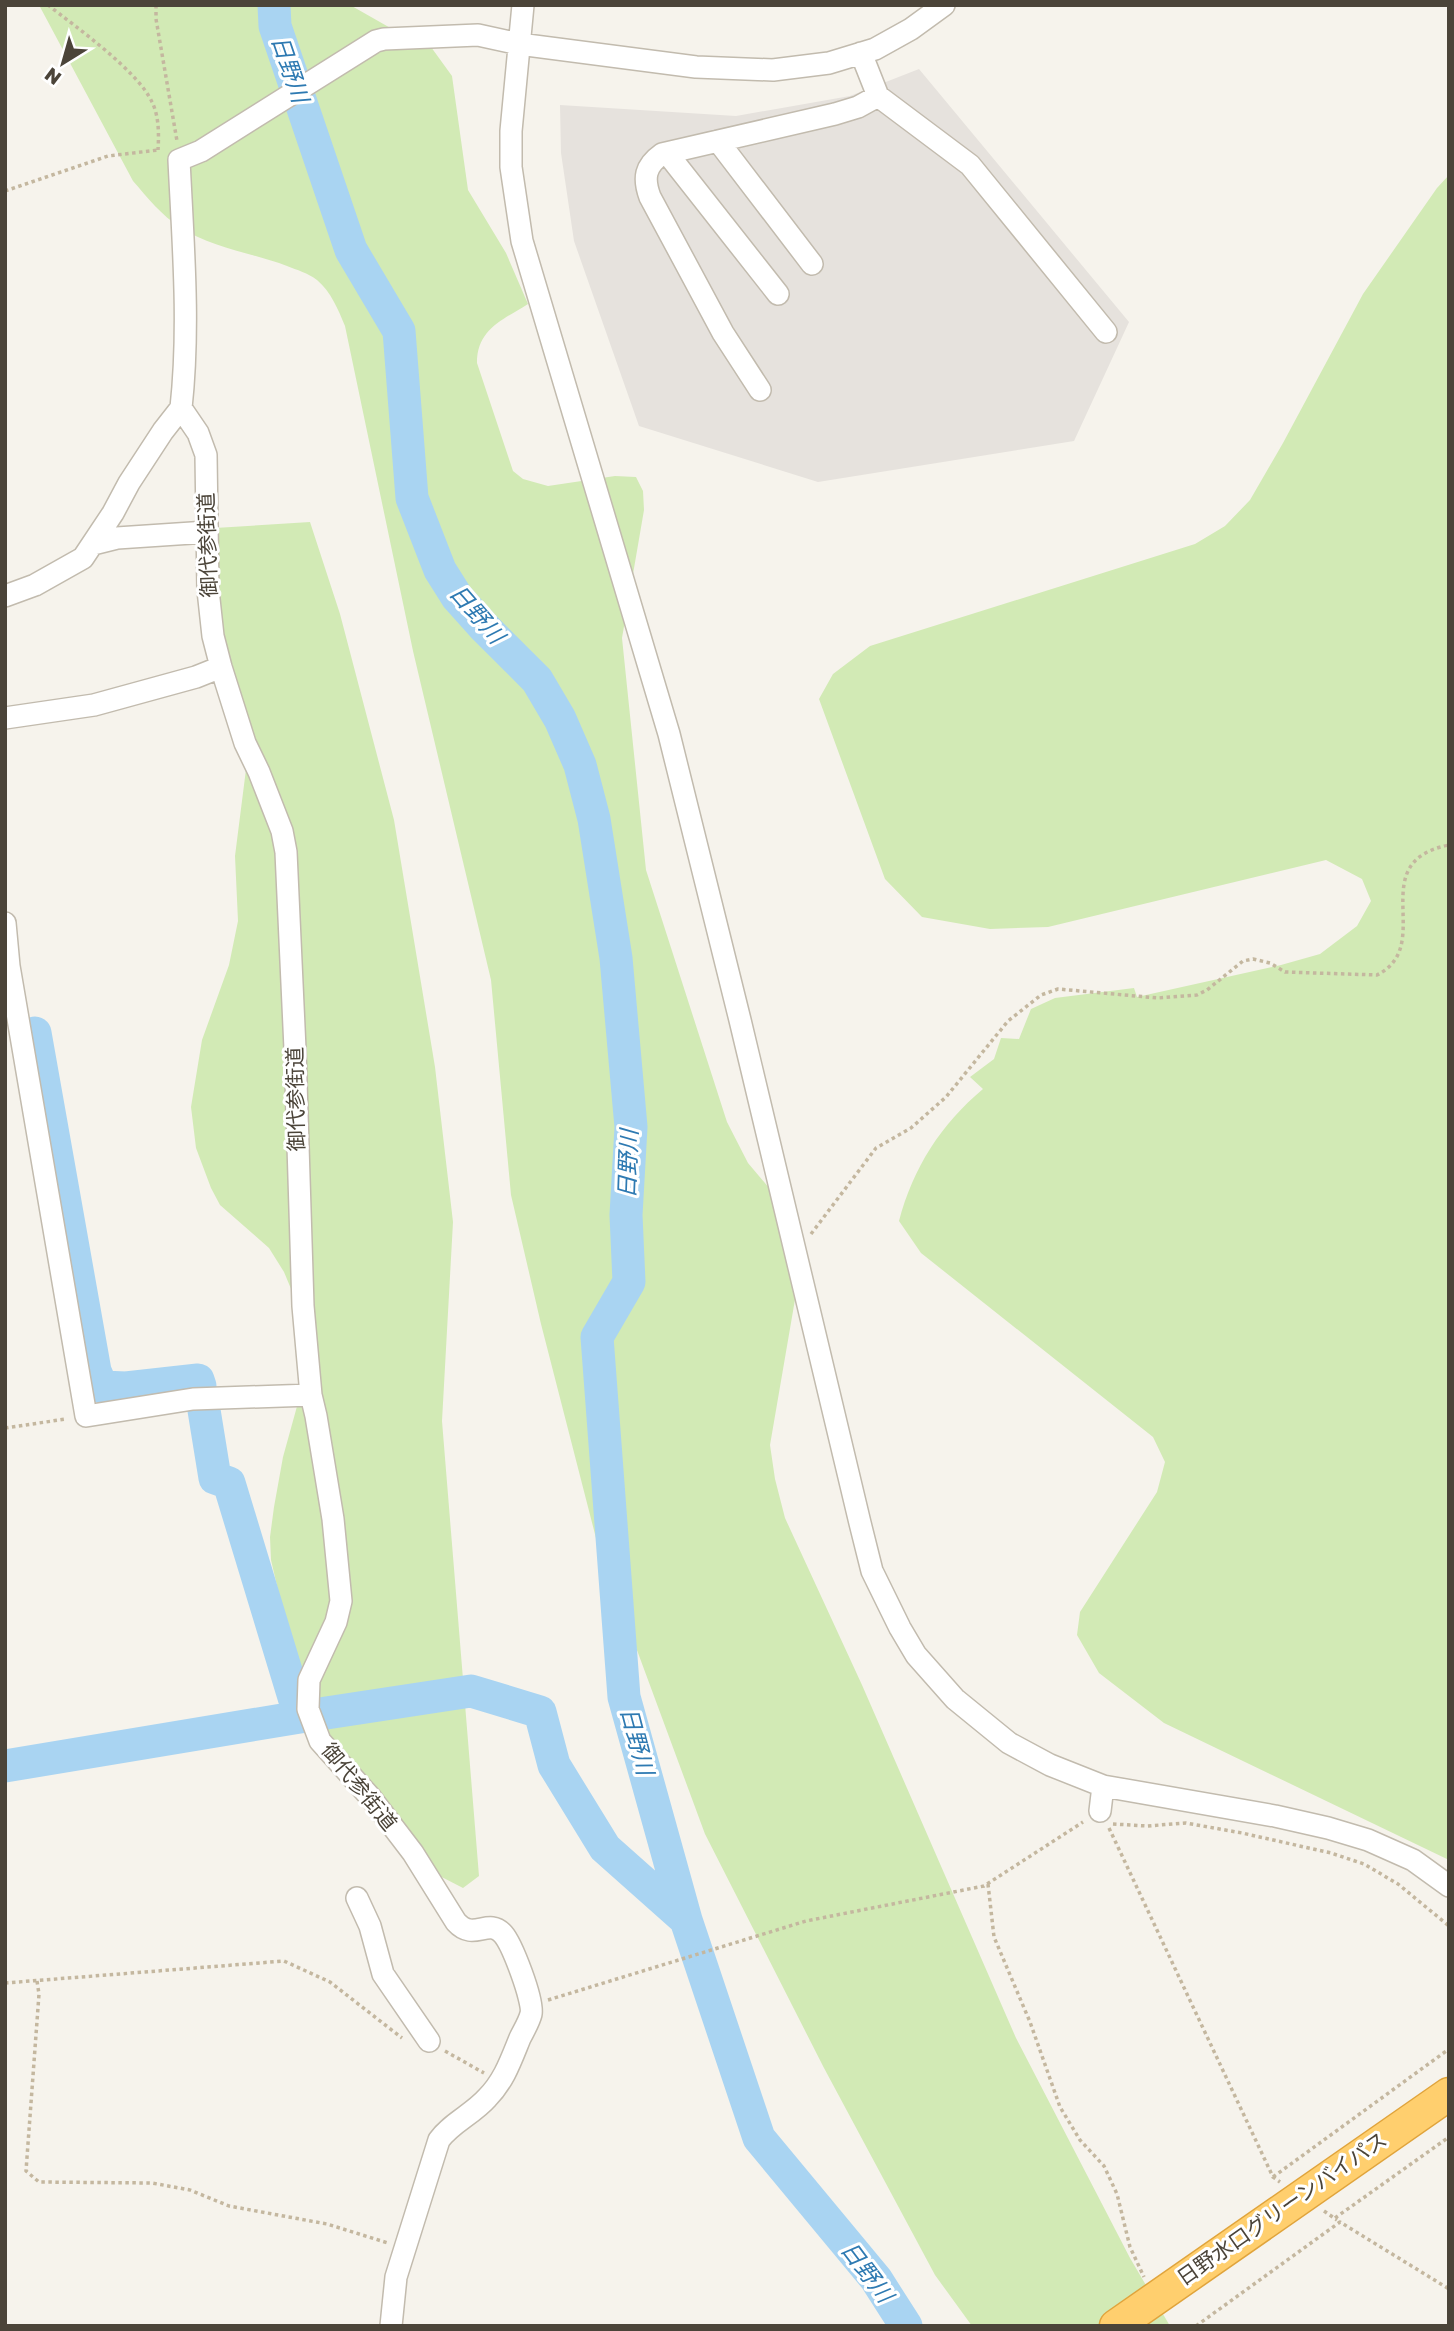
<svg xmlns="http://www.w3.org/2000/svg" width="1454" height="2331" viewBox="0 0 1454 2331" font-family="'Golos Text','Noto Sans JP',sans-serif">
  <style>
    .industrial { fill: #e6e2dd }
    .green { fill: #d2eab5 }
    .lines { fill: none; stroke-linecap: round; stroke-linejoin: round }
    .river { stroke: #a9d4f2; stroke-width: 33 }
    .minor-casing { stroke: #c2bbae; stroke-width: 24 }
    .highway-casing { stroke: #e0a43c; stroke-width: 35 }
    .path { stroke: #c4b79f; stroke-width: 3.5; stroke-dasharray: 3.5 3.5; stroke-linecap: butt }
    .minor { stroke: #fff; stroke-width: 21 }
    .highway { stroke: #ffcf6e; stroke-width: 32 }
    .labels { text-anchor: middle; stroke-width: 6; stroke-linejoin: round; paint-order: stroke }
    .street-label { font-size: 21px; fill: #4b4439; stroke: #fff }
    .water-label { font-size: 23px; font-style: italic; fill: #2e7ab2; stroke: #fff }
  </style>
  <rect width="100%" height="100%" fill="#f6f3ec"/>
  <path class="industrial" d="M919 69 1129 322 1074 441 818 482 639 426 574 241 561 153 560 105 736 116 850 96Z"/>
  <path class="green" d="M39 5H350L401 34 431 47 452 76 468 190 506 253 528 304C503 320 477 329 477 363L513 471 523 479 548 486 615 476 636 477 643 491 644 510 622 638 646 870 727 1122 748 1163 770 1189 798 1282 770 1445 775 1479 785 1518 862 1685 1016 2038 1130 2258 1170 2326H972L935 2275 824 2068 705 1834 597 1542 541 1324 511 1195 491 980 413 651 345 326C338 309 331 292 317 280 308 273 297 270 287 266 253 253 211 248 180 227 162 216 147 197 133 181Z
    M1449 175V1860L1164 1723 1099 1673 1077 1635 1080 1612 1157 1492 1165 1462 1153 1437 921 1253 899 1221C913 1168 941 1124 983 1089L970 1077 994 1059 1001 1038 1019 1039 1031 1009 1055 998 1134 988 1137 997 1281 965 1320 954 1357 926 1371 901 1362 879 1326 860 1048 927 990 929 922 917 885 879 819 699 833 674 870 646 1195 544 1225 526 1250 500 1283 443 1363 294 1437 188Z
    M310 522 340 614 394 820 435 1067 453 1222 442 1421 479 1876 463 1888 430 1871 347 1763 304 1702 271 1560 270 1537 274 1507 283 1457 304 1381 294 1296 284 1272 269 1248 220 1205 211 1188 196 1148 191 1107 202 1040 229 965 238 921 235 856 251 730 224 654 213 547 215 528Z"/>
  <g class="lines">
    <path class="river" d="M274 5 275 26 351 250 399 331 412 498 440 570 457 597 483 626 537 680 560 719 580 765 594 819 616 958 631 1127 626 1215 629 1282 597 1337 624 1697 686 1920 759 2138 876 2279 906 2326
      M35 1033 95 1371 102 1387 126 1388 198 1380 200 1386
      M203 1404 215 1478 229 1483 300 1717
      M5 1766 300 1717 471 1691 540 1712 554 1765 605 1848 686 1920"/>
    <defs>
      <path id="minor" d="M523 5 511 131V167L522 241 669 734 740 1020 860 1523 872 1571 900 1628 916 1655 955 1699 1009 1743 1050 1765 1103 1786 1275 1816 1328 1828 1368 1840 1413 1860 1449 1886
        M861 53 878 96 970 165 1106 332
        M718 141 812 264
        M667 153 778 294
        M760 390 723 333 650 197C643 178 645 166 662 154L835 114 858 107 878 96
        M93 544 117 538 207 532
        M5 596 35 585 83 558 113 513 129 483 163 431 181 408
        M5 718 94 705 196 677 221 667
        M5 923 9 966 86 1416 193 1399 311 1395
        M1100 1811 1103 1786
        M357 1898 370 1926 383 1974 429 2041
        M391 2326 396 2277 439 2140C451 2123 473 2114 487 2098 504 2081 511 2060 520 2038 524 2030 529 2022 531 2014 534 2001 512 1944 503 1934 488 1917 474 1942 456 1922L413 1853 371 1798 320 1741 308 1709 309 1680 336 1622 341 1601 333 1519 316 1416 311 1395 303 1306 295 1049 286 852 282 831 259 772 245 743 221 667 213 636 208 590 206 455 198 433 181 408C190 326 183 243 179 160L201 151 376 41 384 39 478 35 519 44 696 67 773 70 829 63 875 49 911 29 944 5"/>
      <path id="highway" d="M1116 2326 1449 2094"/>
    </defs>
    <use href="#minor" class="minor-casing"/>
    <use href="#highway" class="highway-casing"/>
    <path class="path" d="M48 5C76 27 138 71 152 102 159 116 159 134 158 150
      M156 5V19L177 141
      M5 191 108 156 158 150
      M811 1234 876 1148 911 1128 946 1097 1008 1021 1041 995 1058 989 1158 998 1197 995 1207 990 1243 961 1253 959 1270 963 1285 972 1377 975C1437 945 1362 862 1449 845
      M5 1428 66 1419
      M1113 1824 1147 1826 1186 1823 1242 1833 1331 1853 1364 1864 1398 1884 1449 1926
      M1109 1828 1273 2177 1280 2182
      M988 1884 994 1937 1030 2022 1060 2107 1080 2140 1104 2166 1117 2194 1130 2247 1144 2277
      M37 1981 39 1994 26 2171 39 2182 152 2183 190 2190 229 2206 327 2224 388 2243
      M5 1983 284 1961 330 1982 402 2038
      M548 2000 806 1921 984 1886 1083 1822
      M445 2051 484 2073
      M1273 2177 1449 2049
      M1324 2211 1337 2220
      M1335 2218 1449 2137
      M1196 2326 1340 2222 1449 2289"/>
    <use href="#minor" class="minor"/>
    <use href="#highway" class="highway"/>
  </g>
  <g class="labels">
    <g class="street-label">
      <text transform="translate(208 545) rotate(-92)" y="7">御代参街道</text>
      <text transform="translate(296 1099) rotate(-91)" y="7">御代参街道</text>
      <text transform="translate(359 1787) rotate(51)" y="7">御代参街道</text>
      <text transform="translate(1282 2209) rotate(-35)" y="7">日野水口グリーンバイパス</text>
    </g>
    <g class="water-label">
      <text transform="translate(290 69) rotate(71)" y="8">日野川</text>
      <text transform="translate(477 614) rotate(49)" y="8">日野川</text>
      <text transform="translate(628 1164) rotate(-88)" y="8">日野川</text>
      <text transform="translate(637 1741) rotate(75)" y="8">日野川</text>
      <text transform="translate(867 2272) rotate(53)" y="8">日野川</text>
    </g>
  </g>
  <rect width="1454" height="2331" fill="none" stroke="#4b4439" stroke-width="14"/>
  <g transform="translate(63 63) rotate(217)" stroke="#ffffff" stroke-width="5" paint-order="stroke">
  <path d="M0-5L12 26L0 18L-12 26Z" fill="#4b4439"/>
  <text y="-10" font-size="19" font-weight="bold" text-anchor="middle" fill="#4b4439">N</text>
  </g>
</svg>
